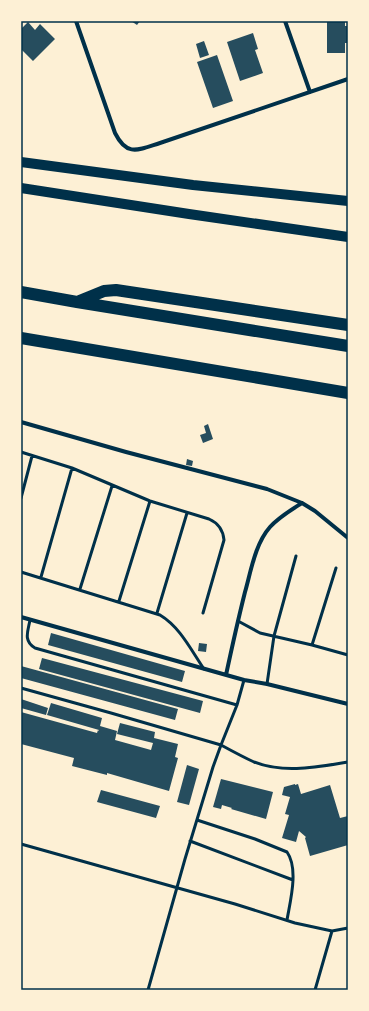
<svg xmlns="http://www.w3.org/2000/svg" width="369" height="1011" viewBox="0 0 369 1011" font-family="'PT Sans',sans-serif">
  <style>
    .building { fill: #264d5e }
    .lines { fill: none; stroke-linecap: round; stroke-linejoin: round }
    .service { stroke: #003049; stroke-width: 3 }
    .minor { stroke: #003049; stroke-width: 4 }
    .primary { stroke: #003049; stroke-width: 10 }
    .motorway { stroke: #003049; stroke-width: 12 }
    .neatline { fill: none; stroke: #003049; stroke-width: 1.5 }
  </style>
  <rect width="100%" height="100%" fill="#fdf0d5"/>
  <path class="building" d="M131 21H140L137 25Z
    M327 21 345 22V26H348V43H345V53H327Z
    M28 22 35 30 40 24 55 39 33 61 21 49V29Z
    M253 33 258 49 255 50 263 73 240 81 227 42Z
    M204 41 209 55 200 58 196 44Z
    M217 55 233 101 213 108 197 62Z
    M208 424 213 439 203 443 200 435 206 433 204 426Z
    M187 459 193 461 192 466 186 465Z
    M51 633 185 671 182 682 48 645Z
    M199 643 207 644 206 652 198 651Z
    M42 658 203 701 200 713 39 669Z
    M21 666 178 709 175 720 21 678Z
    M21 699 48 708 46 715 21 708Z
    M51 703 102 718 100 726 117 731 115 740 151 750 153 743 117 734 120 723 155 732 154 738 178 744 175 757 178 758 169 791 107 773V775L72 766 74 758 21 744V712L97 733 98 730 99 731V730L47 715Z
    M187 765 199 769 189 805 177 802Z
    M221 779 273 792 266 819 231 809 232 808 222 805 221 809 213 807Z
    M295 784V785L298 784 301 794 330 785 340 818 348 816V845L310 856 305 838 306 837 299 831 296 842 282 838 289 815 285 814 290 797 282 795 284 787Z
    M101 790 160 806 156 818 97 802Z"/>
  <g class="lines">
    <path class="service" d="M21 452 72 468 150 501 209 519C218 523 223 529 224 540L203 613
      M21 498 32 456
      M21 572 160 615C180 627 191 650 204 669
      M41 577 72 468
      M80 589 112 486
      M119 601 150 501
      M157 613 187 513
      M30 620C28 631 23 641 35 648L237 705
      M238 621 260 633 312 645 348 655
      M312 645 336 568
      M244 680 237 705 221 745C232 751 243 757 254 762 284 774 317 767 348 762
      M267 684 274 636 296 556
      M21 688 111 713 221 745 213 767 185 859 148 990
      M197 820 255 839 287 852C299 869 290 902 287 920
      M190 841 293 880
      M21 844 235 904 295 923 332 931 315 990
      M332 931 348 928"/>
    <path class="minor" d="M76 21 115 133C127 157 138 150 160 143L348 79
      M285 21 310 92
      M21 422 126 452 267 489 302 503 315 511 348 538
      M21 617 244 680 267 684 348 704
      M226 675C232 647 238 620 245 592 251 571 255 544 270 527 279 517 291 510 302 503"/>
    <path class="primary" d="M21 162 193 185 348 201
      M21 188 189 214 348 237"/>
    <path class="motorway" d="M21 292 77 302 348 346
      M77 302 104 291 116 290 348 325
      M21 338 348 393"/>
  </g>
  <rect width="369" height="1011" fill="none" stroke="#fdf0d5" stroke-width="44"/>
  <rect x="22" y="22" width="325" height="967" class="neatline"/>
</svg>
